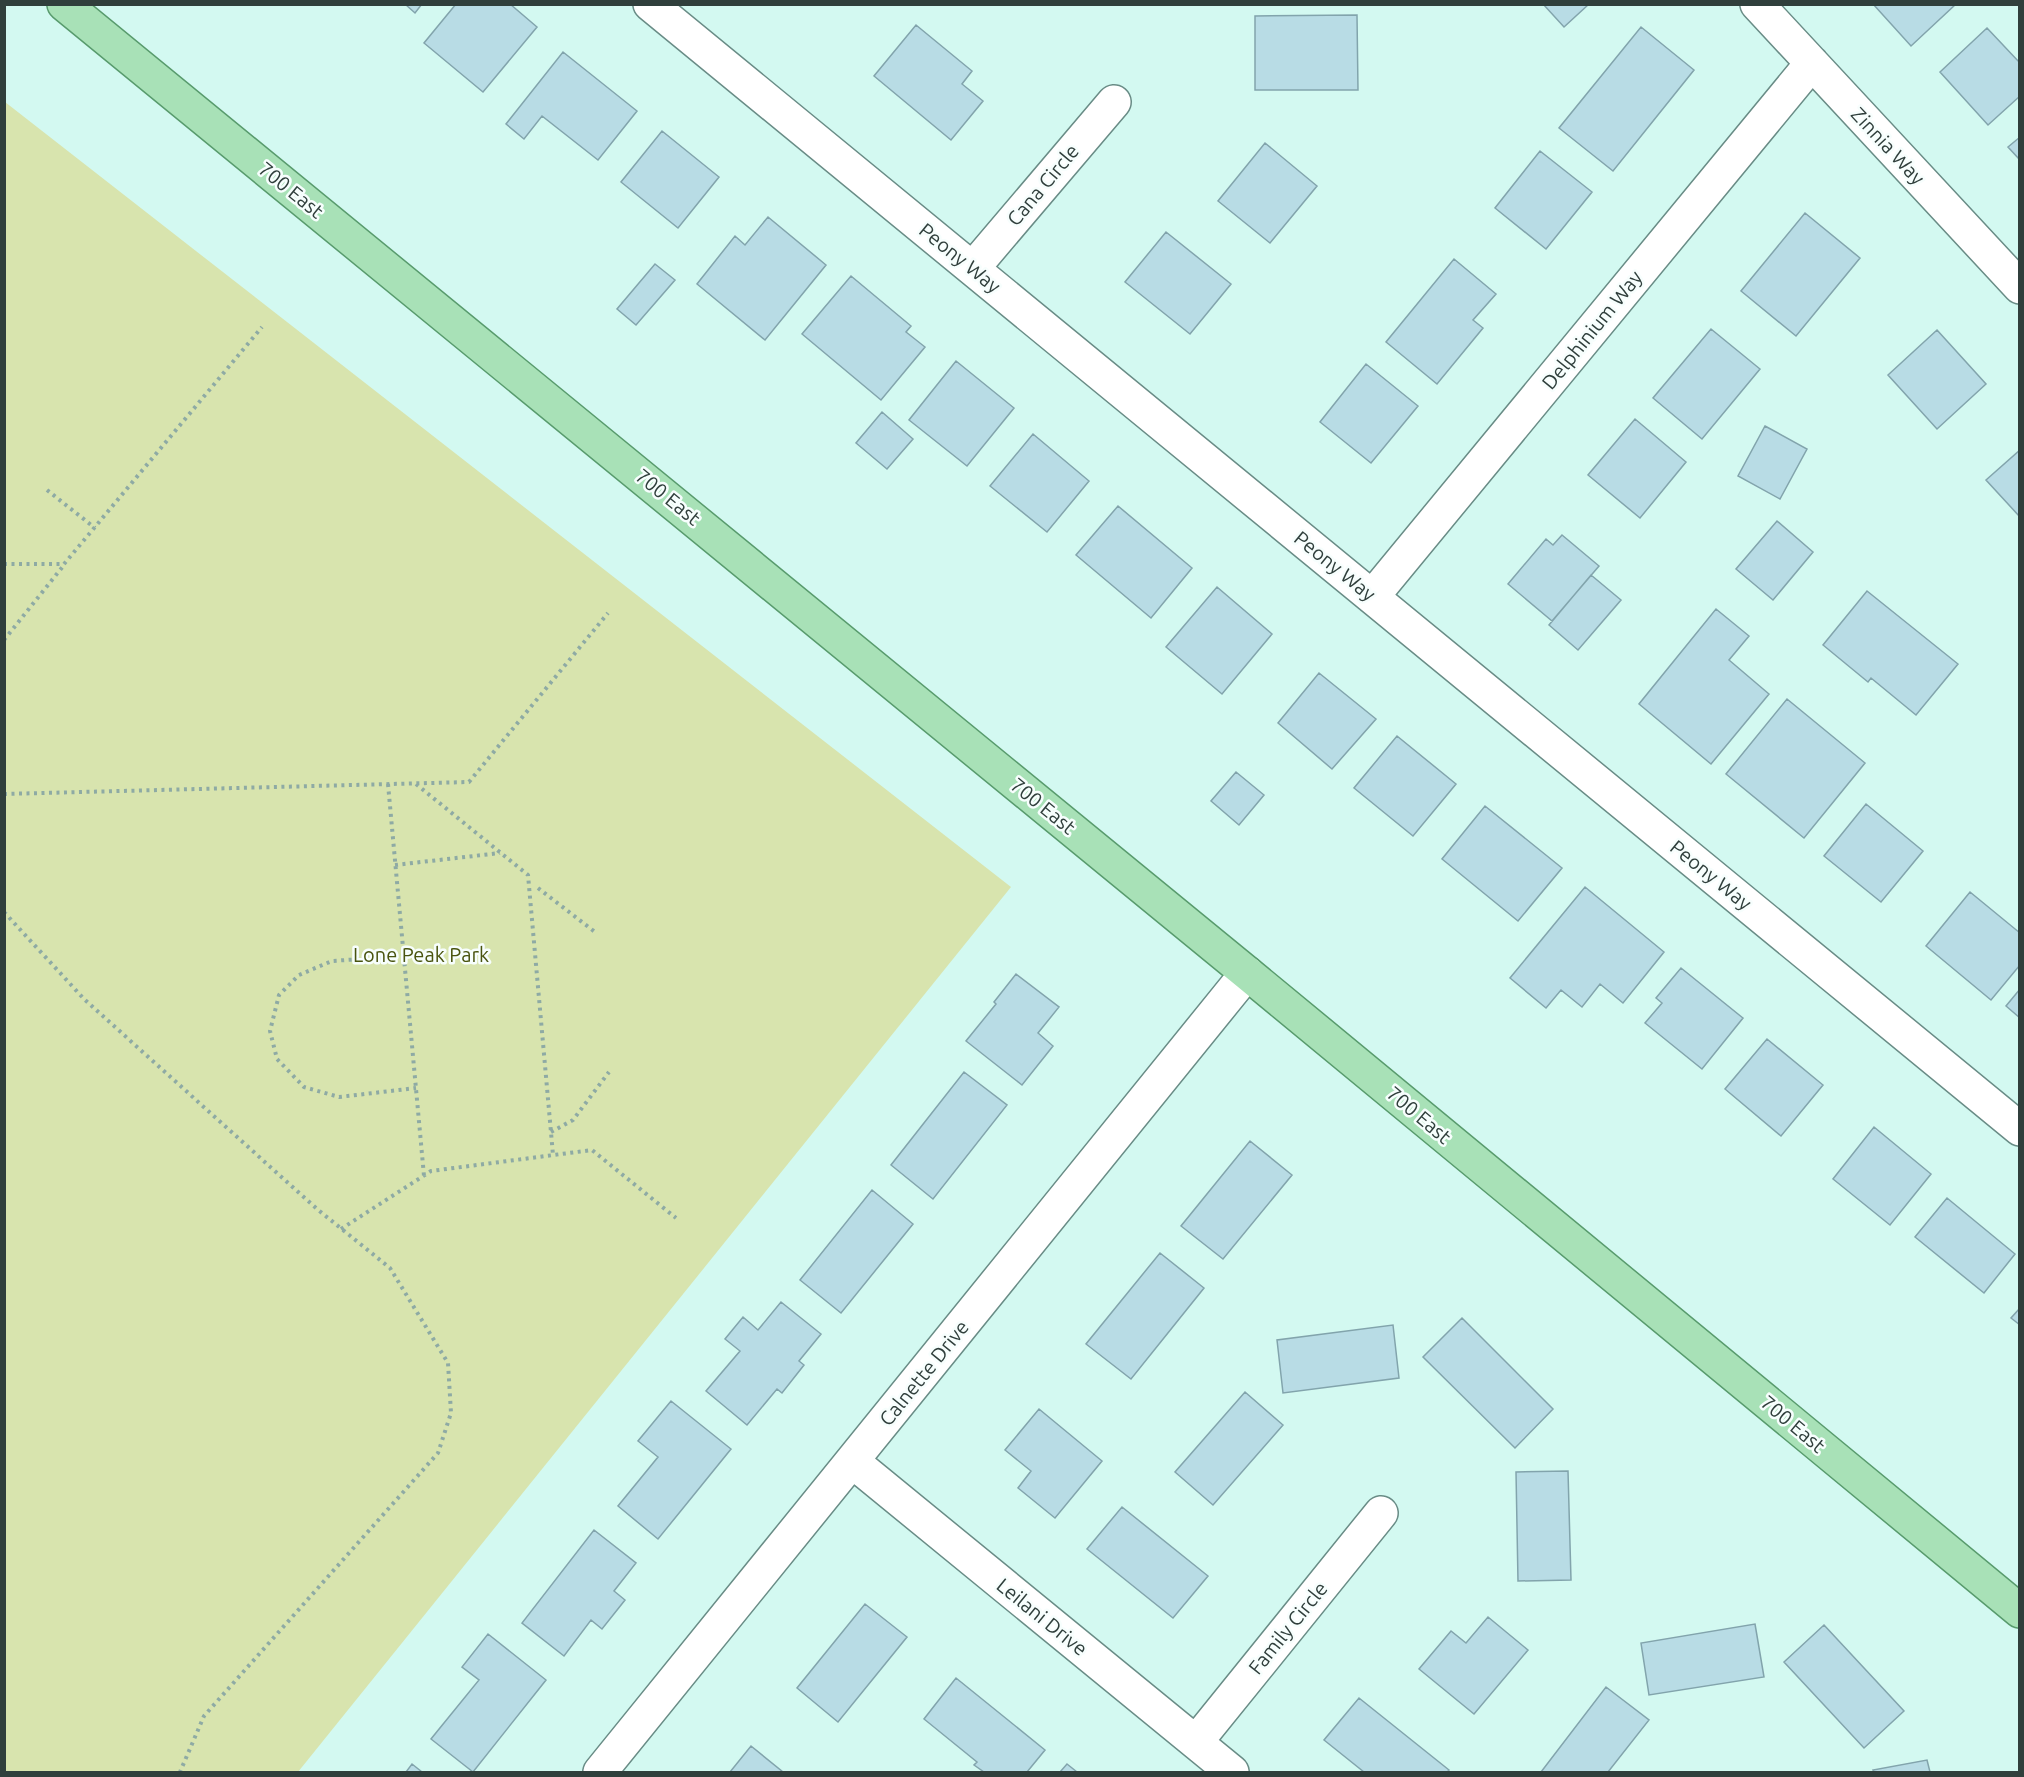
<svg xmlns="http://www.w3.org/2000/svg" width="2024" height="1777" viewBox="0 0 2024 1777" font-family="Ubuntu,sans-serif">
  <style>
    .green { fill: #d8e4ae }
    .building { fill: #b8dce5; stroke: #82a4ac; stroke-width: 1.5 }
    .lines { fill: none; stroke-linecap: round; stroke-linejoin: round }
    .minor-casing { stroke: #698c86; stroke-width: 36 }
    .primary-casing { stroke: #589b6d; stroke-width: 36 }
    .path { stroke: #8eaaa4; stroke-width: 4; stroke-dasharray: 3 4.5; stroke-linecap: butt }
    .minor { stroke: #fff; stroke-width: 33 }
    .primary { stroke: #a8e1b7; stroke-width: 33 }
    .labels { text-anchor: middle; stroke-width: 5; stroke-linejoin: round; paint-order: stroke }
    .street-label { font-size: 20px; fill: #303f3c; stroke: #f7fefd }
    .park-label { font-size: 20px; fill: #49540f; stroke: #f7fefd }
  </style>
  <rect width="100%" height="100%" fill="#d3f9f1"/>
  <path class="green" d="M5 102 1011 887 298 1772H5Z"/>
  <path class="building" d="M405 4H422L415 13Z
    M456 4H510L537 27 483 92 424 43Z
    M1543 4H1589L1564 27Z
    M1873 4H1956L1911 46Z
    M1357 15 1358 90H1255V16Z
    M916 25 972 71 962 84 983 101 951 140 874 76Z
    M1641 27 1694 70 1613 171 1559 128Z
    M1987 28 2020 63V96L1988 125 1940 72Z
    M563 52 637 111 598 160 542 116 524 139 506 124Z
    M662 131 719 177 678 228 621 182Z
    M2020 137V160L2008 147Z
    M1265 143 1317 186 1270 243 1218 201Z
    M1540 151 1592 192 1546 249 1495 208Z
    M1805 213 1860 258 1796 336 1741 291Z
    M768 217 826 265 765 340 697 284 735 236 745 245Z
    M1166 232 1231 284 1190 334 1125 282Z
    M1454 259 1496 294 1473 320 1483 328 1437 384 1386 342Z
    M655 264 675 280 636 325 617 309Z
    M851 276 911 326 906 332 925 347 881 400 802 334Z
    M1711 329 1760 369 1702 439 1653 398Z
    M1937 330 1986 384 1937 429 1888 375Z
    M956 361 1014 408 967 466 909 420Z
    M1366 364 1418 406 1371 463 1320 422Z
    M882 412 913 439 887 469 856 443Z
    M1635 419 1686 462 1640 518 1588 475Z
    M1765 426 1807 449 1780 499 1738 476Z
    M1033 434 1089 481 1047 532 990 486Z
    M2020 450V517L1986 480Z
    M1118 506 1192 568 1151 618 1076 555Z
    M1777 521 1813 552 1773 600 1736 569Z
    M1562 535 1599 566 1552 621 1508 584 1546 539 1553 545Z
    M1591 575 1621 600 1578 650 1549 625Z
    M1217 587 1272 634 1222 694 1166 647Z
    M1867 591 1958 664 1916 715 1871 678 1868 682 1823 645Z
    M1716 609 1749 636 1729 660 1769 694 1711 764 1639 704Z
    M1319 673 1376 719 1332 769 1278 723Z
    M1787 699 1865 763 1804 838 1726 774Z
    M1397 736 1456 784 1413 836 1354 788Z
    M1236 772 1264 795 1239 825 1211 801Z
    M1866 804 1923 851 1881 902 1824 856Z
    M1485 806 1562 868 1518 921 1442 859Z
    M1585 887 1664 952 1623 1003 1600 984 1582 1007 1561 990 1546 1008 1510 978Z
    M1970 892 2020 933V965L1991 1000 1926 946Z
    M1681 968 1743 1018 1702 1069 1645 1023 1662 1003 1656 998Z
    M1016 974 1059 1007 1038 1033 1053 1046 1022 1085 966 1041 996 1004 994 1002Z
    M2020 989V1018L2006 1006Z
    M1767 1039 1823 1085 1781 1136 1725 1089Z
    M964 1072 1007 1105 933 1199 891 1165Z
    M1874 1127 1931 1174 1890 1225 1833 1179Z
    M1250 1141 1292 1175 1223 1259 1181 1226Z
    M872 1190 913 1224 841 1313 800 1280Z
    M1947 1198 2015 1254 1984 1293 1915 1237Z
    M1160 1253 1204 1288 1131 1379 1086 1344Z
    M781 1302 821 1334 799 1361 804 1365 782 1393 777 1389 747 1425 706 1391 740 1351 725 1339 743 1317 758 1330Z
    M2020 1308V1325L2011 1318Z
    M1462 1318 1553 1409 1515 1448 1423 1357Z
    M1393 1325 1399 1378 1283 1393 1277 1340Z
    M1245 1392 1283 1425 1213 1505 1175 1472Z
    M671 1401 731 1449 658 1539 618 1506 658 1457 638 1441Z
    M1039 1409 1102 1461 1055 1518 1018 1488 1031 1471 1005 1450Z
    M1568 1471 1571 1580 1518 1581 1516 1472Z
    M1122 1507 1208 1576 1173 1618 1087 1549Z
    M594 1530 636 1563 614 1591 625 1600 602 1629 591 1620 564 1656 522 1623Z
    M865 1604 907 1637 838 1722 797 1688Z
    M1488 1617 1528 1650 1474 1714 1419 1669 1451 1631 1466 1643Z
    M1755 1624 1764 1677 1649 1695 1641 1643Z
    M1824 1625 1904 1711 1864 1748 1784 1662Z
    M488 1634 546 1680 473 1772 431 1739 479 1680 462 1667Z
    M956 1678 1045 1750 1027 1772H984L974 1765 977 1762 924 1719Z
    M1606 1687 1649 1720 1608 1772H1541Z
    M1359 1698 1449 1770 1447 1772H1364L1324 1740Z
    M751 1746 783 1772H730Z
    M1927 1760 1930 1772H1874L1873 1770Z
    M412 1764 422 1772H406Z
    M1067 1764 1077 1772H1060Z"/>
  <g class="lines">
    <defs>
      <path id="minor" d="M650 4 2020 1129
        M1757 4 2020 287
        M973 268 1114 102
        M1372 597 1812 63
        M852 1461 1232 1772
        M1196 1742 1381 1513
        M600 1772 1247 973"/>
      <path id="primary" d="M64 4 1247 973 2020 1611"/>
    </defs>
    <use href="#minor" class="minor-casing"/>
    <use href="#primary" class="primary-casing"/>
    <path class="path" d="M47 490 95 528
      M4 564H64L262 327
      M4 640 64 565
      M388 784 424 1176
      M416 784 528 875 553 1155
      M4 794 469 782 608 613
      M395 865 500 853
      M538 888 595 932
      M4 912 84 999 317 1209 390 1268 448 1363 451 1413 438 1453 204 1716 180 1772
      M404 956 332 961 299 975 279 995 270 1031 277 1059 304 1087 339 1097 416 1088
      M551 1132 573 1120 609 1072
      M341 1229 431 1171 592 1150 676 1218"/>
    <use href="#minor" class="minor"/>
    <use href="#primary" class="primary"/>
  </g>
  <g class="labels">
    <g class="street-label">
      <text transform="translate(1888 146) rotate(47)" y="7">Zinnia Way</text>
      <text transform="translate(1043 185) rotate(-50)" y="7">Cana Circle</text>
      <text transform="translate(291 190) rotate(39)" y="7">700 East</text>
      <text transform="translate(960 258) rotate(39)" y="7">Peony Way</text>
      <text transform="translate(1592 330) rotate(-51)" y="7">Delphinium Way</text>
      <text transform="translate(668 497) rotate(39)" y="7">700 East</text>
      <text transform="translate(1335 566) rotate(39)" y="7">Peony Way</text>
      <text transform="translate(1043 806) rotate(39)" y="7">700 East</text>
      <text transform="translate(1711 875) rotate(39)" y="7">Peony Way</text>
      <text transform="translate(1419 1115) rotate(40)" y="7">700 East</text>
      <text transform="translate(924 1373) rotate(-51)" y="7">Calnette Drive</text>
      <text transform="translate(1793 1424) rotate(40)" y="7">700 East</text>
      <text transform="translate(1042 1617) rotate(39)" y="7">Leilani Drive</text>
      <text transform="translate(1288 1628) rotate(-51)" y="7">Family Circle</text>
    </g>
    <g class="park-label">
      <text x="421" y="962">Lone Peak Park</text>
    </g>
  </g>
  <rect width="2024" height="1777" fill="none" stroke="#303f3c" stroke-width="12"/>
</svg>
